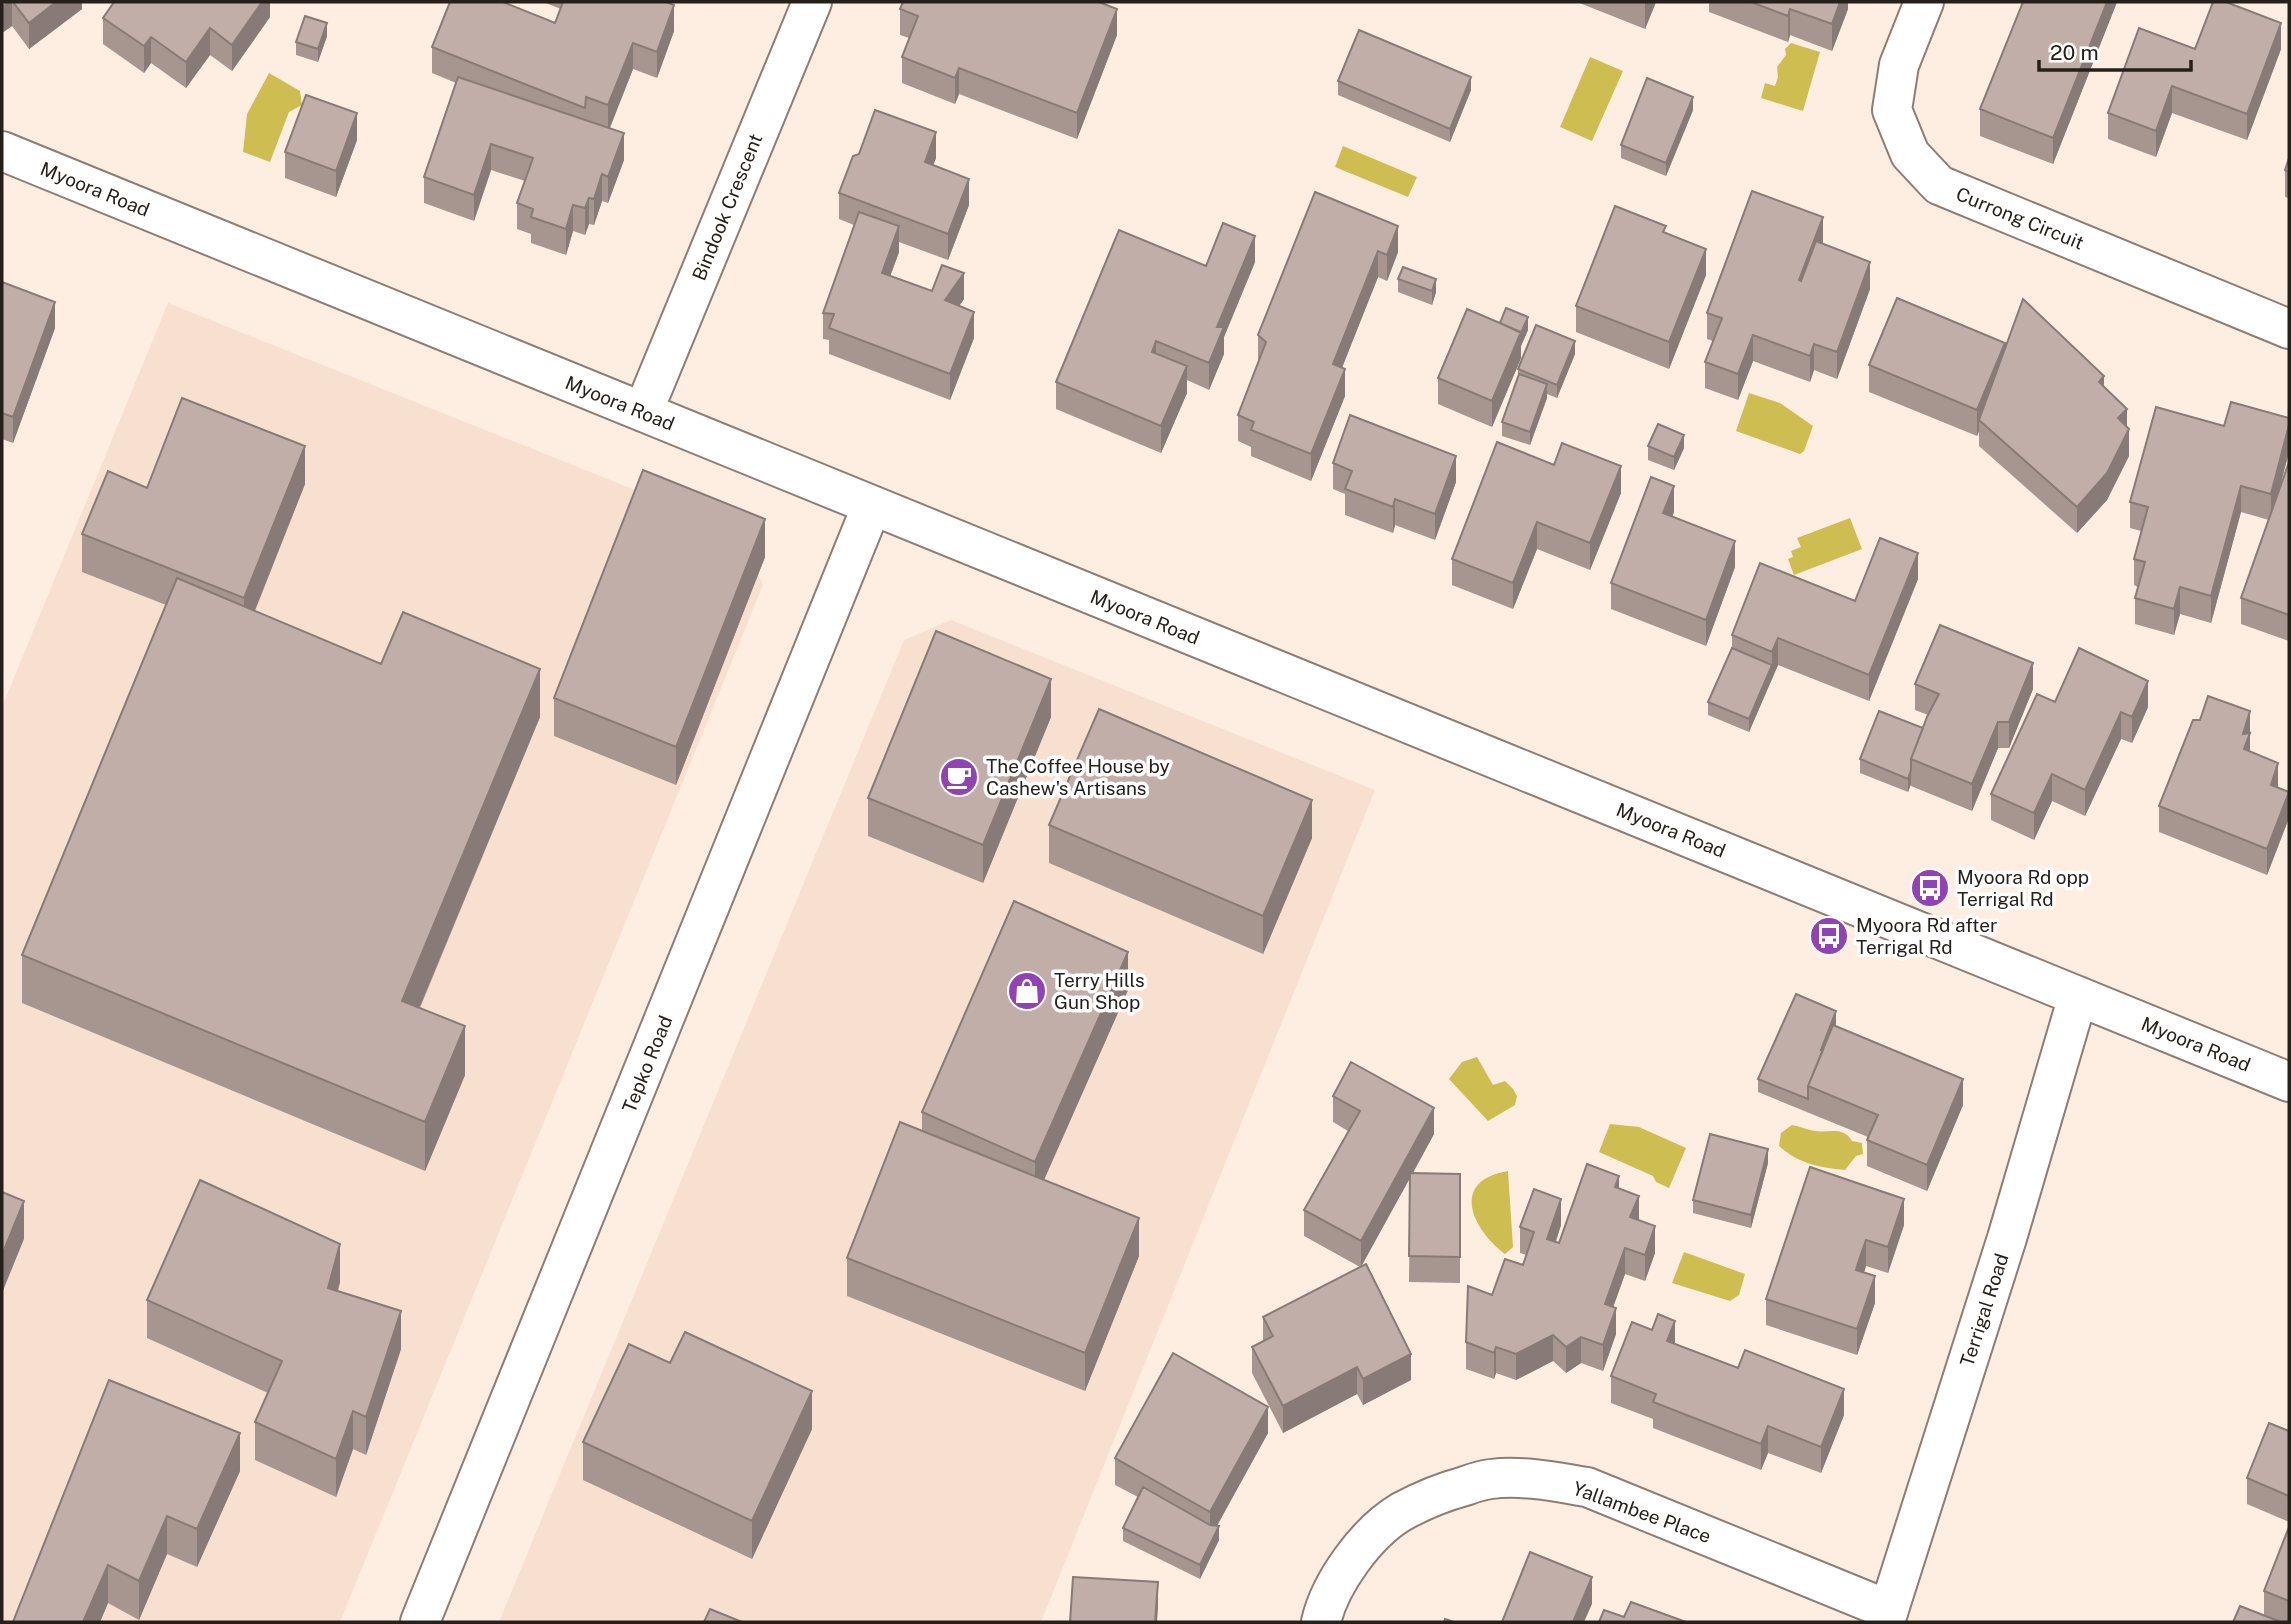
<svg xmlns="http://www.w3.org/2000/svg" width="2291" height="1624" viewBox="0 0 2291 1624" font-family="'Public Sans',sans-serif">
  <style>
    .built { fill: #f7e0cf }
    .water { fill: #cebe52 }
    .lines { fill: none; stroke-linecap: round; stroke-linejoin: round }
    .street-casing { stroke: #8d7e73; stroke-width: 42 }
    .street { stroke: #fff; stroke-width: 38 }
    .wall { fill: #a79690 }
    .shaded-wall { fill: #887a76 }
    .building { fill: #c2aea8; stroke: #887a76; stroke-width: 2 }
    .labels { text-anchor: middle; stroke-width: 7; stroke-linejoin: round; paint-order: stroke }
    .street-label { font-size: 19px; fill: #26201b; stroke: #fff }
    .poi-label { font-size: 19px; fill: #26201b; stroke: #fff; text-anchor: start }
  </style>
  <rect width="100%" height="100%" fill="#feede1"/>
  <path class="built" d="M168 303 740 532 763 585 340 1622H2V707Z
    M951 620 1375 790 1041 1622H499L904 640Z"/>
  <path class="water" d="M1791 43 1820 52 1803 111 1761 98 1765 83 1775 86 1778 77 1777 67 1786 55 1785 49Z
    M1590 57 1623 71 1592 141 1560 127Z
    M269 73 300 91 302 105 289 112 270 162 243 152 247 114Z
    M1343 146 1417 177 1408 197 1335 167Z
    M1749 393 1780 403 1813 426 1804 451 1800 454 1736 431Z
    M1850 518 1862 549 1794 575 1788 559 1793 557 1791 551 1801 547 1797 538Z
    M1477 1057 1493 1085 1505 1081 1513 1089 1517 1096 1515 1105 1488 1121 1449 1079 1462 1062Z
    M1610 1124 1639 1127 1686 1148 1669 1188 1656 1182 1653 1176 1599 1152Z
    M1792 1125C1800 1126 1807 1130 1815 1131 1830 1133 1843 1126 1852 1141L1862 1143 1863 1154 1856 1156 1845 1170C1821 1168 1797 1163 1779 1146L1781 1133Z
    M1508 1171 1513 1247 1505 1254C1471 1228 1450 1181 1508 1171Z
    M1684 1252 1745 1274 1739 1295 1730 1301 1672 1283Z"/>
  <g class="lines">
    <defs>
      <path id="street" d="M1924 2 1899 65 1892 110 1910 154 1939 185 2289 329
        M2 151 2289 1082
        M643 412 812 2
        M420 1622 872 505
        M1321 1622C1330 1583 1366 1533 1401 1512 1421 1501 1443 1492 1465 1486 1473 1483 1482 1480 1491 1479 1523 1475 1556 1482 1587 1487L1889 1610
        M1885 1622 2007 1238 2078 996"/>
    </defs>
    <use href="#street" class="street-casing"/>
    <use href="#street" class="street"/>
  </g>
  <path class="wall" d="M2 2H82V9L29 49 12 26 2 33Z
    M270 2V17L232 71 210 55 186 88 151 63 144 73 103 44V18Z
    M543 2H666L674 31 657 78 633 69 610 128 624 160 608 203 602 201 594 225 589 224 585 235 573 231 566 255 531 243V234L517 229V203L525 181 491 170 474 221 424 203V177L456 83 432 73V47L555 23 561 9Z
    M1577 2H1656L1645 29Z
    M1709 2H1848V9L1832 51 1790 35 1788 42 1709 12Z
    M2023 2H2117L2053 164 1980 136V109Z
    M900 9 1117 35 1077 139 959 94 955 104 902 83V57L909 38 900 35Z
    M327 36 318 62 296 55V42Z
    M2195 49H2281L2247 140 2172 113 2156 157 2108 139V113Z
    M1338 81 1471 90 1450 142 1338 95Z
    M1693 110 1666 176 1621 158V145Z
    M357 140 336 197 285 178V152Z
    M936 158 933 165 969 205 948 260 899 242V252L890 276 932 291 964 299 959 306 974 338 950 400 829 354V340L823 339V313L854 225 839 219V193Z
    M2289 158V198L2285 197V170Z
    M1315 192 1398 252 1387 281 1378 277 1342 368 1345 396 1311 481 1251 456V447L1238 441V415L1259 362 1258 361V335Z
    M1666 233 1706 275 1669 369 1576 332V306Z
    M1822 244 1870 289 1837 379 1814 370 1810 382 1753 361 1738 400 1705 388V362L1713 341 1707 339V313Z
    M1255 262 1224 337V354L1209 390 1187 380V393L1161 453 1056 409V382L1206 266Z
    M1398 279 1436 292 1432 305 1398 292Z
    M2 282 55 328 13 443 2 439Z
    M1500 323 1528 330 1521 346V358L1492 427 1438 404V378Z
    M2005 350 2104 388 2127 427 2129 456 2107 500 2077 533 1979 446V431L1977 436 1869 392V365Z
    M1575 354 1557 398 1547 394V398L1530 445 1502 436V422L1518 377V369Z
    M1497 442 1621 493 1590 570 1537 549 1513 609 1452 585V559Z
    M1648 446 1684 448 1674 470 1648 460Z
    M2289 452 2278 494 2289 462V641L2241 624V598L2269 520 2241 512 2211 623 2180 614 2174 635 2135 624V598L2138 587 2134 585V559L2141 531 2130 528V502Z
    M1333 463 1456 482 1435 540 1395 525 1393 533 1345 515V494L1333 489Z
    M305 484 255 611 381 664 540 717 420 1008 465 1075 425 1171 22 1003V955L166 605 82 572V534L147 488Z
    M1674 512 1672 517 1735 567 1706 646 1611 609V583Z
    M765 557 676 785 554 736V698Z
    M1918 579 1869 701 1778 665 1749 732 1708 715V702L1732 648V635L1855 601Z
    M1915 684 2033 689 2009 748H1998L1972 811 1911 786V784L1908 792 1860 773V759L1923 728 1928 715 1915 710Z
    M2055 702 2148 707 2132 743 2121 739 2085 816 2052 801 2034 840 1991 820V794Z
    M2250 711V752L2278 788 2289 818 2267 875 2159 832V806Z
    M1051 717 983 883 868 836V798Z
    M1049 825 1312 838 1263 954 1049 863Z
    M1128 990 1044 1180 1139 1256 1085 1391 847 1296V1258L922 1131V1112Z
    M1836 1024V1026L1963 1105 1927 1191 1867 1166V1140L1868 1137 1758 1092V1079Z
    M1333 1096 1434 1134 1413 1173 1460 1174V1283L1409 1282 1410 1178 1361 1266 1411 1380 1363 1405 1357 1394 1283 1433 1252 1373V1347L1263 1341V1317L1360 1267 1304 1236V1210L1348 1131 1333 1122Z
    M1768 1163 1751 1228 1693 1213V1200Z
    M1810 1167 1904 1225 1888 1273 1866 1266 1864 1272 1875 1303 1857 1355 1766 1325V1299Z
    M1619 1189 1639 1220 1655 1253 1645 1281 1625 1274 1613 1307 1616 1334 1603 1371 1581 1363 1566 1373 1553 1361 1516 1380 1496 1373 1494 1379 1466 1369V1342L1492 1295 1523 1265 1526 1255 1520 1253V1227L1561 1225 1556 1242 1559 1243Z
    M340 1282 338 1291 401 1349 366 1455 353 1449 336 1497 255 1460V1422L268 1393 147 1338V1300Z
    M1675 1344 1844 1415 1821 1473 1768 1453 1761 1470 1653 1428V1419L1611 1403V1376Z
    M109 1380 240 1471 197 1567 167 1554 139 1620 108 1603 100 1622H13Z
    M812 1429 752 1559 583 1480V1442Z
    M2289 1431V1522L2247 1504V1478Z
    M1268 1433 1217 1526 1219 1540 1200 1579 1123 1541V1528L1138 1497 1115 1485V1458Z
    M2289 1527V1622H2233L2264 1615V1591Z"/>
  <path class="shaded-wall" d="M9 2H12V26L2 33V7Z
    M56 2H82V9L29 49V23Z
    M262 2H270V17L232 71V45Z
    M1646 2H1656L1645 29V3Z
    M1840 2H1848V9L1832 51V24Z
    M2107 2H2117L2053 164V138Z
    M674 5V31L657 78V52Z
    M1117 9V35L1077 139V113Z
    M1790 9V35L1788 42V16Z
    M327 23V36L318 62V49Z
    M2281 23V49L2247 140V114Z
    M210 28V55L186 88V62Z
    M151 37V63L144 73V46Z
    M633 43V69L608 132V105Z
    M959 68V94L955 104V78Z
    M1471 77V90L1450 142V129Z
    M2172 86V113L2156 157V131Z
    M1693 97V110L1666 176V163Z
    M357 113V140L336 197V171Z
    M936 132V158L925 188V162Z
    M624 133V160L608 203V177Z
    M491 144V170L474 221V195Z
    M602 174V201L594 225V199Z
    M969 179V205L948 260V234Z
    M589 198V224L585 235V208Z
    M573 205V231L566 255V229Z
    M1823 217V243L1799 307V280Z
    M899 226V252L882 299V273Z
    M1398 226V252L1387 281V255Z
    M1255 236V262L1224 337V354L1209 390V363L1217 327Z
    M1706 249V275L1669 369V342Z
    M1378 251V277L1333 390V364Z
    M1870 262V289L1837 379V352Z
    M964 273V299L945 327V300Z
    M1436 279V292L1432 305V291Z
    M55 302V328L13 443V417Z
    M974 312V338L950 400V374Z
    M1528 317V330L1521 346V358L1492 427V401Z
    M1753 335V361L1738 400V374Z
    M1156 341V367L1152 352Z
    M1575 341V354L1557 398V385Z
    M2005 343V369L1979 420V431L1977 436V410Z
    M1814 344V370L1810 382V356Z
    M1187 366V393L1161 453V426Z
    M1345 369V396L1311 481V454Z
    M2104 376V402L2099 382Z
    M1547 384V398L1530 445V432Z
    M2127 409V434L2129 429V456L2107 500 2077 533V507L2118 418Z
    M2289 425V452L2271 520V494Z
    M1684 435V448L1674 470V457Z
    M305 446V484L244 637V598Z
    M1456 456V482L1435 540V514Z
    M1621 466V493L1590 570V543Z
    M1674 486V512L1663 539V513Z
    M2241 486V512L2211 623V596Z
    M1395 499V525L1393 533V507Z
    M765 519V557L676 785V747Z
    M1537 522V549L1513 609V583Z
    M1735 541V567L1706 646V620Z
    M1918 553V579L1869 701V675Z
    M2180 587V614L2174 635V609Z
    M1778 638V665L1749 732V719L1772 665V652Z
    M2033 663V689L2009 748V722Z
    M540 669V717L402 1049V1001Z
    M1051 679V717L983 883V845Z
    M2148 681V707L2132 743V717Z
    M2250 711V760L2244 775 2243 734Z
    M2121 712V739L2085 816V790Z
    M1998 722V748L1972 811V784Z
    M2278 763V789L2271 785Z
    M1911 770V784L1908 792V779Z
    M2052 774V801L2034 840V813Z
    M2289 792V818L2267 875V849Z
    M1312 800V838L1263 954V916Z
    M1128 952V990L1035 1200V1162Z
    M1836 1011V1024L1821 1063V1050Z
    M465 1026V1075L425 1171V1122Z
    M1963 1079V1105L1927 1191V1165Z
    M1434 1108V1134L1361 1267V1241Z
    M1768 1149V1163L1751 1228V1215Z
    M1619 1176V1202L1615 1187Z
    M1639 1196V1222L1630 1217Z
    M1561 1199V1225L1547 1265V1239Z
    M1904 1199V1225L1888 1273V1247Z
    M24 1201V1239L2 1293V1255Z
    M1139 1218V1256L1085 1391V1353Z
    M1655 1226V1253L1645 1281V1255Z
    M1866 1240V1266L1858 1290 1856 1270Z
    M340 1244V1282L328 1326V1288Z
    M1625 1248V1274L1605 1330V1304Z
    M1875 1276V1303L1857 1355V1329Z
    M1616 1308V1334L1603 1371V1345Z
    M401 1311V1349L366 1455V1417Z
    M1675 1321V1347L1667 1341Z
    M1553 1335V1361L1516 1380V1354Z
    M1581 1337V1363L1566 1373V1347Z
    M1496 1347V1373L1494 1379V1353Z
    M1411 1354V1380L1363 1405V1379Z
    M1357 1367V1394L1283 1433V1406Z
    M1844 1389V1415L1821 1473V1447Z
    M812 1391V1429L752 1559V1521Z
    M1268 1407V1433L1210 1538V1512Z
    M353 1411V1449L336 1497V1459Z
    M1768 1426V1453L1761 1470V1444Z
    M240 1433V1471L197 1567V1529Z
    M167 1516V1554L139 1620V1581Z
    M1219 1526V1540L1200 1579V1565Z
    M108 1565V1603L100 1622H83Z
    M1592 1577V1604L1584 1622H1573Z
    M1158 1582V1608L1157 1622H1155Z"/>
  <path class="building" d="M2 2H9L2 7Z
    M13 2H56L29 23Z
    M114 2H262L232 45 210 28 186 62 151 37 144 46 103 18Z
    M450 2H503L555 23 563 2H666L674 5 657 52 633 43 608 105 586 97 585 108 432 47Z
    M903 2H1099L1117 9 1077 113 959 68 955 78 902 57 918 16 900 9Z
    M1751 2H1840L1832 24 1790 9 1788 16Z
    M2023 2H2107L2053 138 1980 109Z
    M2213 2H2226L2281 23 2247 114 2172 86 2156 131 2108 113 2139 28 2195 49Z
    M305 16 327 23 318 49 296 42Z
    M1359 30 1471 77 1450 129 1338 81Z
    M458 77 624 133 608 177 602 174 594 199 589 198 585 208 573 205 566 229 531 217 533 209 517 203 533 158 491 144 474 195 424 177Z
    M1647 78 1693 97 1666 163 1621 145Z
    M306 95 357 113 336 171 285 152Z
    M875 110 936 132 925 162 969 179 948 234 839 193 853 156 859 154Z
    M2289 158V172L2285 170Z
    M1752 191 1823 217 1799 280 1801 281 1816 241 1870 262 1837 352 1814 344 1810 356 1753 335 1738 374 1705 362 1722 318 1707 313Z
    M1315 192 1398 226 1387 255 1378 251 1333 364 1345 369 1311 454 1251 430 1254 422 1238 415 1266 342 1258 335Z
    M1615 206 1666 226 1663 232 1706 249 1669 342 1576 306Z
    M859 212 899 226 882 273 932 291 942 265 964 273 945 300 974 312 950 374 829 328 834 314 823 313Z
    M1223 223 1255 236 1217 327H1224L1209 363 1156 341 1152 352 1187 366 1161 426 1056 382 1119 230 1206 266Z
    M1403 267 1436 279 1432 291 1398 279Z
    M2 282 55 302 13 417 2 413Z
    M1897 298 2005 343 1977 410 1869 365Z
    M2023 299 2104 376 2099 382 2127 409 2118 418 2129 429 2107 473 2077 507 1979 420Z
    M1506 308 1528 317 1521 333 1500 323Z
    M1467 309 1521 332 1492 401 1438 378Z
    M1536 325 1575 341 1557 385 1518 369Z
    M1519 374 1547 384 1530 432 1502 422Z
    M182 398 305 446 244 598 82 534 108 471 147 488Z
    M2231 402 2289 418V425L2271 494 2241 486 2211 596 2180 587 2174 609 2135 598 2145 562 2134 559 2148 507 2130 502 2156 407 2224 426Z
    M1350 415 1456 456 1435 514 1395 499 1393 507 1345 489 1352 471 1333 463Z
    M1658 424 1684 435 1674 457 1648 446Z
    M1497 442 1554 465 1562 443 1621 466 1590 543 1537 522 1513 583 1452 559Z
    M2289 462V615L2241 598Z
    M643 470 765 519 676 747 554 698Z
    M1651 477 1674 486 1663 513 1735 541 1706 620 1611 583Z
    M1880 538 1918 553 1869 675 1778 638 1772 652 1732 635 1760 563 1855 601Z
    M177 578 381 664 403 612 540 669 402 1001 465 1026 425 1122 22 955Z
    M1940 625 2033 663 2009 722H1998L1972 784 1911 759 1927 717 1939 694 1915 684Z
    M936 631 1051 679 983 845 868 798Z
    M1732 648 1772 665 1749 719 1708 702Z
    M2079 648 2148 681 2132 717 2121 712 2085 790 2052 774 2034 813 1991 794 2037 694 2055 702Z
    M2208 696 2250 711 2243 734 2250 733 2244 749 2278 763 2271 785 2289 792 2267 849 2159 806 2193 720H2200Z
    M1099 709 1312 800 1263 916 1049 825Z
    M1879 711 1923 728 1911 759V770L1908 779 1860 759Z
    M1014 901 1128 952 1035 1162 922 1112Z
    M1796 994 1836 1011 1821 1050H1823L1808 1086V1099L1758 1079Z
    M1833 1025 1963 1079 1927 1165 1867 1140 1878 1115 1808 1086Z
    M1351 1062 1434 1108 1361 1241 1304 1210 1360 1111 1333 1096Z
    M900 1122 1139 1218 1085 1353 847 1258Z
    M1710 1134 1768 1149 1751 1215 1693 1200Z
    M1587 1164 1619 1176 1615 1187 1639 1196 1630 1217 1655 1226 1645 1255 1625 1248 1605 1304 1616 1308 1603 1345 1581 1337 1566 1347 1553 1335 1516 1354 1496 1347 1494 1353 1466 1342 1468 1286 1492 1295 1505 1259 1523 1265 1534 1232 1520 1227 1534 1189 1561 1199 1547 1239 1559 1243Z
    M1810 1167 1904 1199 1888 1247 1866 1240 1858 1263 1856 1270 1875 1276 1857 1329 1766 1299Z
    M1410 1173 1460 1174V1257L1409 1256Z
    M200 1180 340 1244 328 1288 401 1311 366 1417 353 1411 336 1459 255 1422 282 1361 147 1300Z
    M2 1192 24 1201 2 1255Z
    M1366 1264 1411 1354 1363 1379 1357 1367 1283 1406 1252 1347 1273 1336 1263 1317Z
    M1658 1314 1675 1321 1667 1341 1738 1368 1745 1350 1844 1389 1821 1447 1768 1426 1761 1444 1653 1402 1656 1394 1611 1376 1632 1322 1652 1330Z
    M685 1332 812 1391 752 1521 583 1442 629 1344 670 1363Z
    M1173 1353 1268 1407 1210 1512 1115 1458Z
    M109 1380 240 1433 197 1529 167 1516 139 1581 108 1565 83 1622H13Z
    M2269 1423 2289 1431V1496L2247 1478Z
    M1143 1487 1210 1525 1219 1526 1200 1565 1123 1528Z
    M2289 1527V1601L2264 1591Z
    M1530 1552 1592 1577 1573 1622H1502Z
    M1073 1577 1158 1582 1155 1622H1070Z
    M1631 1602 1686 1622H1599L1604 1610 1624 1617Z
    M2240 1606 2281 1622H2233Z
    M710 1609 742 1622H704Z
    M1445 1619 1454 1622H1444Z"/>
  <defs>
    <symbol id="cafe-disc" viewBox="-11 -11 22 22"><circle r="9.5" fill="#9142b3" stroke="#fff"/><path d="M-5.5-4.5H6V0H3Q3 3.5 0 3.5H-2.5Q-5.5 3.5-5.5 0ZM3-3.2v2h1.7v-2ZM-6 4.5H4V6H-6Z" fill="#fff"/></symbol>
    <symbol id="bus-disc" viewBox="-11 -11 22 22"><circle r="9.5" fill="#9142b3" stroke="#fff"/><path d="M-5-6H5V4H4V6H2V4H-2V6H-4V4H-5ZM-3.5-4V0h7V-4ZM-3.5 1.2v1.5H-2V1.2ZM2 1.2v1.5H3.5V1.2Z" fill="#fff"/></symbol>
    <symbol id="shop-disc" viewBox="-11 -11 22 22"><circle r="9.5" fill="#9142b3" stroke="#fff"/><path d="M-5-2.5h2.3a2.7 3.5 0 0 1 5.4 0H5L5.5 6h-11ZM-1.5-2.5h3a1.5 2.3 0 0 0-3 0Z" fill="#fff"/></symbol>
  </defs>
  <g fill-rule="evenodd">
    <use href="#cafe-disc" x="937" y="755" width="44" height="44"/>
    <use href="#bus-disc" x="1908" y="866" width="44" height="44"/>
    <use href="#bus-disc" x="1807" y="914" width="44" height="44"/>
    <use href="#shop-disc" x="1005" y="969" width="44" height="44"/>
  </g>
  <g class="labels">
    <g class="street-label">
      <text transform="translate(95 189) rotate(22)" y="7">Myoora Road</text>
      <text transform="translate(727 207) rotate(-68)" y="7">Bindook Crescent</text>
      <text transform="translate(2020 218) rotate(22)" y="7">Currong Circuit</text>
      <text transform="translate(620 403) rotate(22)" y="7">Myoora Road</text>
      <text transform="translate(1145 617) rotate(22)" y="7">Myoora Road</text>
      <text transform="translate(1671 830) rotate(22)" y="7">Myoora Road</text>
      <text transform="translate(2196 1044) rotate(22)" y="7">Myoora Road</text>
      <text transform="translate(647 1064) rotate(-68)" y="7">Tepko Road</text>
      <text transform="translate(1984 1310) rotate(-72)" y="7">Terrigal Road</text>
      <text transform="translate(1642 1512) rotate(20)" y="7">Yallambee Place</text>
    </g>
    <g class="poi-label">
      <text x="986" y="773">The Coffee House by<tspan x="986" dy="22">Cashew's Artisans</tspan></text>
      <text x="1957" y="884">Myoora Rd opp<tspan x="1957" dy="22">Terrigal Rd</tspan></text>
      <text x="1856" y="932">Myoora Rd after<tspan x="1856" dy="22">Terrigal Rd</tspan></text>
      <text x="1054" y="987">Terry Hills<tspan x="1054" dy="22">Gun Shop</tspan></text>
    </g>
  </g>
  <rect width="2291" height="1624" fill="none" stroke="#26201b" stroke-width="7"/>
  <path d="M2039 60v10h152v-10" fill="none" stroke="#26201b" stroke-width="3.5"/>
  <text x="2050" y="60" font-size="21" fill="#26201b" stroke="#ffffff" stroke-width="5" paint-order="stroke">20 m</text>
</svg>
